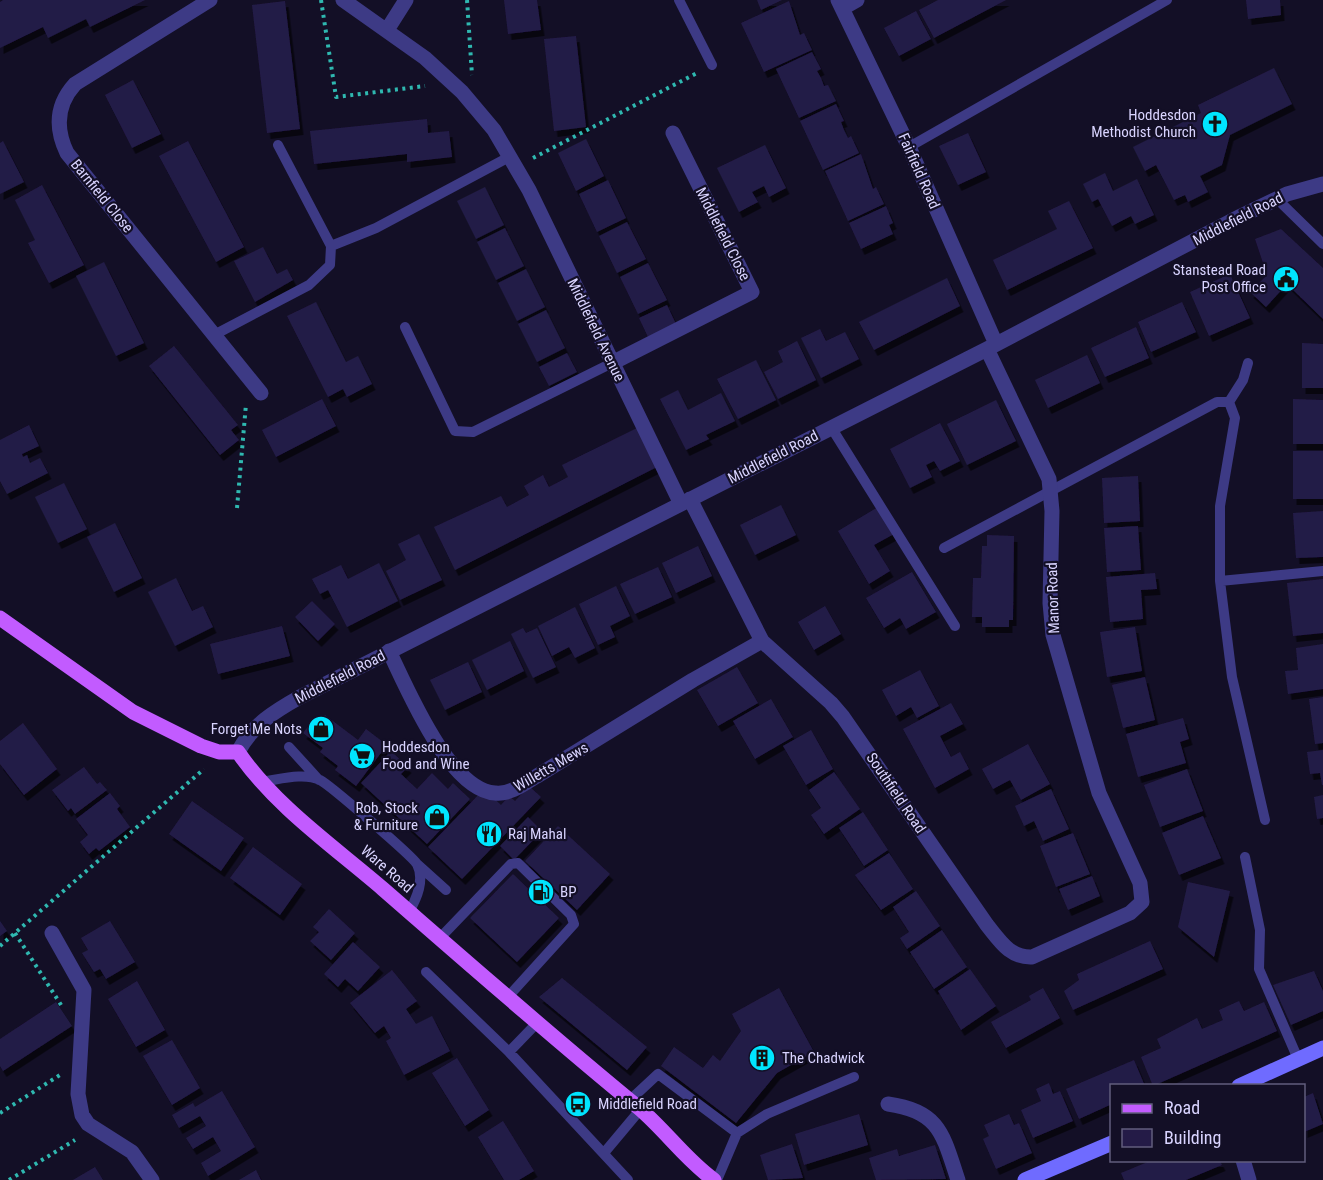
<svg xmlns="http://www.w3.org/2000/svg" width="1323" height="1180" viewBox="0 0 1323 1180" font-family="'Roboto Condensed',sans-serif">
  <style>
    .building { fill: #241b47; filter: url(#shadow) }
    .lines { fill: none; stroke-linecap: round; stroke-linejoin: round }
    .path { stroke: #2fb8b0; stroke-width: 4; stroke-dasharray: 3 4.5; stroke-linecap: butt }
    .lane { stroke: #3d3a85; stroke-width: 10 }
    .street { stroke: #3d3a85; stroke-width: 15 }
    .secondary { stroke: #6f6bff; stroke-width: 15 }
    .primary { stroke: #c25bff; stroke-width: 15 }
    .labels { text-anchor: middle; stroke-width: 4.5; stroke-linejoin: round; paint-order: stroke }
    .poi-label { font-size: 15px; fill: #d9d4ff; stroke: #130f26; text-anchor: start }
    .street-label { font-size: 15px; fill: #d9d4ff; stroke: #130f26 }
  </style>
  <defs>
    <filter id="shadow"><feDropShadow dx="3.5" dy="6" stdDeviation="0" flood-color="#0009"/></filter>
  </defs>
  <rect width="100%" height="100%" fill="#130f26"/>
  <path class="building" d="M3 0H145L90 27 86 19 48 38 43 27 0 48V2Z
    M504 0H537L541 30 508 34Z
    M757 0H782L761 10Z
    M938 0H1006L934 38 919 10Z
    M1246 0H1280L1281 15 1248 19Z
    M285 1 300 129 267 133 252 5Z
    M789 1 800 35 804 33 812 50 764 72 741 23Z
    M916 11 931 39 899 56 884 28Z
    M576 36 586 127 554 131 544 39Z
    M812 52 821 69 817 71 821 78 824 86 828 85 836 101 799 118 776 69Z
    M1274 68 1292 104 1230 135 1222 165 1200 176 1208 192 1188 202 1185 195 1174 200 1156 165 1145 171 1133 147 1201 113 1198 105Z
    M133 80 161 134 132 148 105 95Z
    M836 104 844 121 841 122 844 130 848 138 851 136 859 153 823 170 800 121Z
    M427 119 428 133 449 131 452 157 407 162V154L314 164 310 131Z
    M968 133 986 172 958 185 939 146Z
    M586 139 604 176 576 191 558 153Z
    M3 141 24 182 0 194V143Z
    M188 141 244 247 216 262 159 156Z
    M765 145 786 188 769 197 764 186 752 192 758 202 739 212 717 168Z
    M861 154 873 189 876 187 884 204 848 221 825 171Z
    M1105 173 1113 191 1137 179 1154 215 1135 224 1131 216 1112 226 1098 199 1092 202 1083 184Z
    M608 180 626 218 597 232 579 194Z
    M42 185 84 265 49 283 28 243 35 240 15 200Z
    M485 187 504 225 476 239 457 201Z
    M1069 201 1093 248 1007 290 993 260 1057 229 1048 211Z
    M886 206 893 223 889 225 893 234 861 249 849 223Z
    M627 222 646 259 617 273 599 236Z
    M505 228 524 266 496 280 477 242Z
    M1281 229 1323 268V319L1287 284 1266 307 1250 292 1267 275 1255 239Z
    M263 247 277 274 287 269 293 280 255 302 234 261Z
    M104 262 144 343 116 356 76 276Z
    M648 263 667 300 638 314 620 277Z
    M526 269 545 307 517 321 498 283Z
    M1230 274 1250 318 1209 336 1190 292Z
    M947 278 960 306 874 350 859 322Z
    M316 302 346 362 358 356 372 384 347 397 343 389 328 397 287 316Z
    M1182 302 1196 332 1151 352 1138 322Z
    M667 305 676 324 648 337 639 318Z
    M546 310 565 348 537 362 518 324Z
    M1136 327 1149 358 1105 377 1091 348Z
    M820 329 826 341 845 332 859 359 821 378 801 338Z
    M797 341 816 380 778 399 764 372 783 362 778 351Z
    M1302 343 1323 344V388H1302Z
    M174 346 238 425 231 430 239 440 220 455 149 366Z
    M567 353 577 372 549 386 539 367Z
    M1087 355 1100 383 1048 408 1035 380Z
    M756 360 776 400 738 419 717 379Z
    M678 390 688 410 721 393 735 421 706 435 709 439 686 450 660 399Z
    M322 399 336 426 276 457 262 430Z
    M1293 399 1323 400V444H1293Z
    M996 400 1016 441 967 465 947 424Z
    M940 423 960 461 940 471 934 461 926 465 932 477 910 488 890 449Z
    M29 425 39 446 22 454 23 457 27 455 30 463 40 458 48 473 7 494 0 481V440Z
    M637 428 657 467 455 570 434 527 501 496 507 507 529 495 524 486 543 475 549 487 568 477 562 465Z
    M1293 451H1323V499H1293Z
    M1138 476 1140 521 1104 523 1102 478Z
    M64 483 87 529 58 543 35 497Z
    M781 505 796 535 755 555 740 525Z
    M878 507 894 534 874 545 890 571 869 584 838 531Z
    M1323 511V557L1296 558 1293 513Z
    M115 523 142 578 114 592 87 537Z
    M1138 526 1141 570 1107 572 1104 528Z
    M419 534 442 580 400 600 386 571 406 560 398 544Z
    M987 535 1014 536 1013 620H1009V627H982V617H972L973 578H981L982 546H987Z
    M698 546 712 576 676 593 662 563Z
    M379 563 398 601 347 627 328 590 320 594 312 579 341 565 348 579Z
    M658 567 672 597 635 614 620 584Z
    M912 572 936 612 906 629 900 618 884 628 866 598Z
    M1155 573 1157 589 1141 590 1143 619 1110 622 1106 577Z
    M176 578 192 611 203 606 213 627 175 646 148 592Z
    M1323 579V633L1293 636 1287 583Z
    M616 586 630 616 610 626 615 637 598 645 579 604Z
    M312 601 335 624 318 641 295 617Z
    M825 606 841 634 814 650 798 622Z
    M575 607 595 648 575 658 569 647 552 656 538 626Z
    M282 626 290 656 218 674 210 644Z
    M1135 627 1142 671 1107 677 1100 632Z
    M523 628 526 633 537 628 556 667 533 678 511 634Z
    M510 641 524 671 487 690 472 660Z
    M1323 644V689L1288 694 1285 671 1298 670 1296 648Z
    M468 662 482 692 445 710 430 680Z
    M737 667 758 703 718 726 697 690Z
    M920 670 939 706 917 718 911 707 896 716 882 690Z
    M1145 677 1155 720 1123 728 1112 685Z
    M1323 697V743L1315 744 1309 699Z
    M771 699 793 737 755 759 733 721Z
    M951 703 963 724 940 736 951 757 960 752 969 769 935 788 903 729Z
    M325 715 358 740 366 729 387 745 356 786 335 770 338 766 320 752 323 748 303 733 314 719 319 723Z
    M1183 718 1189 739 1180 742 1186 763 1138 777 1126 734Z
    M23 723 57 769 24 795 0 764V741Z
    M811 730 833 769 806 785 783 746Z
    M1028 744 1050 784 1021 800 1010 780 993 789 982 769Z
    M1323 750V785H1322L1320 773 1310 774 1307 752Z
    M391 751 408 767 401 774 417 789 432 773 448 789 453 783 470 799 427 844 361 783Z
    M84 767 97 784 100 782 107 790 75 814 71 808 68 811 52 790Z
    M1187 769 1203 811 1160 827 1144 785Z
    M834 772 860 809 824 834 811 815 821 808 809 790Z
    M529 786 541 797 462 879 428 847 484 789 501 805 509 796 515 801Z
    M1051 789 1069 829 1043 841 1034 821 1024 826 1015 806Z
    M110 793 120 806 117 809 130 827 99 851 96 848 89 854 80 842 88 835 76 819Z
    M1323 795V818L1317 819 1314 797Z
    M192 801 244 838 221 871 169 834Z
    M863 812 888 850 864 866 839 828Z
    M1203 816 1221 858 1179 875 1162 833Z
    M528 817 542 831 514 860 500 846Z
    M558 826 610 874 577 910 525 861Z
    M1073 833 1090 874 1056 887 1040 846Z
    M253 847 302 884 280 915 230 878Z
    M889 853 913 889 881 910 855 875Z
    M513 874 559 918 517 962 470 918Z
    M1092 876 1100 896 1068 910 1059 889Z
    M1188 882 1230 891 1214 957 1178 927Z
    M916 891 940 926 907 949 900 938 909 932 893 907Z
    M329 909 355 933 331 960 310 941 319 932 313 927Z
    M0 921 7 931 0 936Z
    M110 921 135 962 106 979 100 969 94 972 82 953 88 950 81 938Z
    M942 930 967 967 934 989 910 952Z
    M1150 941 1163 969 1073 1010 1064 991 1079 980 1077 974Z
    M353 942 380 967 358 991 345 979 338 987 324 974Z
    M970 969 996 1006 961 1030 938 991Z
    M392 970 417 1001 406 1009 416 1024 432 1016 450 1051 404 1075 386 1041 391 1038 384 1026 375 1033 350 1003Z
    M1314 971 1323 991V1011L1291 1025 1273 985Z
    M562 978 647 1047 627 1070 539 997Z
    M137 981 165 1030 136 1047 108 999Z
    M779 988 814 1052 777 1073 736 1123 661 1066 674 1047 703 1068 713 1055 720 1061 741 1031 732 1014Z
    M1043 988 1060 1018 1006 1048 991 1022 1031 1000 1029 996Z
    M1239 1001 1244 1011 1264 1002 1277 1031 1153 1086 1141 1057 1161 1048 1157 1039 1197 1018 1202 1029 1223 1020 1219 1010Z
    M56 1002 72 1026 3 1071 0 1066V1039Z
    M172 1040 200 1088 172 1105 143 1056Z
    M457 1058 489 1110 465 1126 432 1073Z
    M1134 1060 1145 1086H1112V1104L1079 1119 1066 1089Z
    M1049 1083 1053 1094 1060 1091 1073 1121 1033 1138 1021 1110 1041 1101 1036 1089Z
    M222 1091 255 1147 208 1176 201 1163 221 1151 213 1137 193 1149 186 1138 206 1126 200 1116 179 1128 172 1115 193 1103 195 1107Z
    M1313 1093 1323 1124 1304 1132V1097Z
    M859 1114 868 1145 804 1165 795 1134Z
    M1009 1114 1014 1125 1019 1123 1032 1153 996 1169 983 1139 989 1136 984 1125Z
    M503 1121 534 1171 519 1180H504L478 1137Z
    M792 1144 803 1178 768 1180 760 1155Z
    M935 1145 946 1179 876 1180 869 1158 897 1149 899 1156Z
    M1150 1161H1220L1222 1165 1186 1180H1124L1121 1173Z
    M95 1167 103 1180H73Z
    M256 1170 261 1180H239Z"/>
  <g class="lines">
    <path class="path" d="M321 0 336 97 425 86
      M467 0 472 75
      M533 158 697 73
      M237 508 246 404
      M15 933 63 1008
      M0 946 204 769
      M0 1113 60 1075
      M9 1180 75 1140"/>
    <path class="lane" d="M679 0 712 65
      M909 147 1167 0
      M1277 199 1323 244
      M331 246 376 228 511 156
      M405 327 455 431 473 432 612 363
      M214 335 309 285 330 265 331 246 278 145
      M1229 402 1243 380 1248 363
      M831 427 955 626
      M944 548 1217 402H1229L1235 418 1220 506V581L1232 677 1265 820
      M1220 581 1323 571
      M289 747 319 780
      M260 782C278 780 303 772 320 780 330 785 412 856 417 864 425 880 417 898 409 912
      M1245 857 1260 930 1259 969 1298 1059
      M416 863 446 890
      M439 939 511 864 518 863 571 915 574 924 507 998
      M426 972 509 1052 628 1180
      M509 1052 536 1024
      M629 1101 658 1074 737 1133 717 1180
      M737 1133 767 1114 854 1077
      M604 1153 640 1110"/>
    <path class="street" d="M210 0 75 84C56 105 55 128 67 153L261 393
      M343 0 425 58 462 92 494 130 529 190 681 504
      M838 0 909 147 996 344
      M843 8 857 0
      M387 30 406 0
      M612 363 752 292 673 133
      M690 499 762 641 831 703 843 717 987 925C1000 941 1010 958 1032 957L1130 913 1142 902 1140 883 1099 793 1053 635 1050 603 1052 511 1049 479 987 349
      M389 651C407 688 449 790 495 793 510 795 525 783 537 776L693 680 762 641
      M238 752C252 725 275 711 300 697L987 349 1241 216 1287 194 1323 184
      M52 933 84 990 78 1094 82 1115 88 1124 132 1152 152 1180
      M888 1104C940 1111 943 1135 958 1180
      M1243 1160 1249 1180"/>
    <path class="secondary" d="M1239 1086 1323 1048
      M1025 1180 1112 1143"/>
    <path class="primary" d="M0 618 133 712 201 746 219 752H238C275 806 333 846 383 889 468 963 552 1037 639 1108 666 1131 686 1160 714 1180"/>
  </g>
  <defs>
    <symbol id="church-disc" viewBox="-11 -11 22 22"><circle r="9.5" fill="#00e5ff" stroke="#130f26"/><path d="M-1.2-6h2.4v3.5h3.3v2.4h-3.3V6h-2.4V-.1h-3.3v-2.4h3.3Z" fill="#111"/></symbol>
    <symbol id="civic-disc" viewBox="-11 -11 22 22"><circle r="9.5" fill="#00e5ff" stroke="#130f26"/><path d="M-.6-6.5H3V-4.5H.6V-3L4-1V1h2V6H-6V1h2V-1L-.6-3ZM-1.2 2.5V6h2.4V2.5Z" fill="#111"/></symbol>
    <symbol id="shop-disc" viewBox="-11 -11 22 22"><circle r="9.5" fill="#00e5ff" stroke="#130f26"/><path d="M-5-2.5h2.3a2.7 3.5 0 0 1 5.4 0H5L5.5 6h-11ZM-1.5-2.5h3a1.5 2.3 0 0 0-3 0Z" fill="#111"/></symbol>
    <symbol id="supermarket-disc" viewBox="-11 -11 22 22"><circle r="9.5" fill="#00e5ff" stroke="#130f26"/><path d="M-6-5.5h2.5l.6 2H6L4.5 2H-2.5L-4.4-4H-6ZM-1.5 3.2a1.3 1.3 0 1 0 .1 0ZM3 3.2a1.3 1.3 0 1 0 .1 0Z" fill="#111"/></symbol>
    <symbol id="restaurant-disc" viewBox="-11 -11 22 22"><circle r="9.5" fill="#00e5ff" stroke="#130f26"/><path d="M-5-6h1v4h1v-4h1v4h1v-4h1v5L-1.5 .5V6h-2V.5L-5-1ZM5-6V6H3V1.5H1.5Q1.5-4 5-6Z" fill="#111"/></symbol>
    <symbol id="fuel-disc" viewBox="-11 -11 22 22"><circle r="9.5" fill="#00e5ff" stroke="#130f26"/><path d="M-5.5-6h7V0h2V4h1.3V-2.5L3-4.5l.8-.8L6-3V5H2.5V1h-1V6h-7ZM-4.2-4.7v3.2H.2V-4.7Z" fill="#111"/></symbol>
    <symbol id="building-disc" viewBox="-11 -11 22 22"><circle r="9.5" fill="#00e5ff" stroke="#130f26"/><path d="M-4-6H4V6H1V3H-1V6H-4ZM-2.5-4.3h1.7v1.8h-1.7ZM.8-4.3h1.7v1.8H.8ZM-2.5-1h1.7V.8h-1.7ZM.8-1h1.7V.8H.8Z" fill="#111"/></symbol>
    <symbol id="bus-disc" viewBox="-11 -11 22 22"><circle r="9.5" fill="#00e5ff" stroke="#130f26"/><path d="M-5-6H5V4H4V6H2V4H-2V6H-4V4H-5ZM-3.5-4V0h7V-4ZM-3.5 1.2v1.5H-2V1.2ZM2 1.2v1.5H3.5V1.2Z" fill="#111"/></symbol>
  </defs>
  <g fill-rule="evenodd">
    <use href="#church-disc" x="1200" y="109" width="30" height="30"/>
    <use href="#civic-disc" x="1271" y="264" width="30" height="30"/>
    <use href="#shop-disc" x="306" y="714" width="30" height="30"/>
    <use href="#supermarket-disc" x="347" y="741" width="30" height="30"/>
    <use href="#shop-disc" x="422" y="802" width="30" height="30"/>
    <use href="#restaurant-disc" x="474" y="819" width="30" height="30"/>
    <use href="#fuel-disc" x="526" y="877" width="30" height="30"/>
    <use href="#building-disc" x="747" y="1043" width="30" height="30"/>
    <use href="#bus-disc" x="563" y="1089" width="30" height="30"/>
  </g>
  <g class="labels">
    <g class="poi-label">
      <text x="1196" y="120" text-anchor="end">Hoddesdon<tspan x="1196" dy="17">Methodist Church</tspan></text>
      <text x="1266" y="275" text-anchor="end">Stanstead Road<tspan x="1266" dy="17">Post Office</tspan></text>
      <text x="302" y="734" text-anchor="end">Forget Me Nots</text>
      <text x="382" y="752">Hoddesdon<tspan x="382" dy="17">Food and Wine</tspan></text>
      <text x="418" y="813" text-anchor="end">Rob, Stock<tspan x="418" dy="17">&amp; Furniture</tspan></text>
      <text x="508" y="839">Raj Mahal</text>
      <text x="560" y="897">BP</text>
      <text x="782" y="1063">The Chadwick</text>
      <text x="598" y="1109">Middlefield Road</text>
    </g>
    <g class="street-label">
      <text transform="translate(919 171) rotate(66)" y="5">Fairfield Road</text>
      <text transform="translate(102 196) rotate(51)" y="5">Barnfield Close</text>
      <text transform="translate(1238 219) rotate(-27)" y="5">Middlefield Road</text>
      <text transform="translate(723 234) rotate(63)" y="5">Middlefield Close</text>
      <text transform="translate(596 330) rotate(64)" y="5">Middlefield Avenue</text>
      <text transform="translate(773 457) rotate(-27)" y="5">Middlefield Road</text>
      <text transform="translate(1053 598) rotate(-92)" y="5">Manor Road</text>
      <text transform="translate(340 677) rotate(-27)" y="5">Middlefield Road</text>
      <text transform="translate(551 767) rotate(-30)" y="5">Willetts Mews</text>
      <text transform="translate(896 793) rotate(56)" y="5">Southfield Road</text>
      <text transform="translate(387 869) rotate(41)" y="5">Ware Road</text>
    </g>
  </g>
  <rect x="1110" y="1084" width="195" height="78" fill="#130f26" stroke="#625e7d" stroke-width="1.5"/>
  <rect x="1122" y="1104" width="30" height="9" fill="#c25bff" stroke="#625e7d" stroke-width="1.5"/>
  <text x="1164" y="1114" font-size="18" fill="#d9d4ff">Road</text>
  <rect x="1122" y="1129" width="30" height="18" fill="#241b47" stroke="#625e7d" stroke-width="1.5"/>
  <text x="1164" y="1144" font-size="18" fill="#d9d4ff">Building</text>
</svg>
